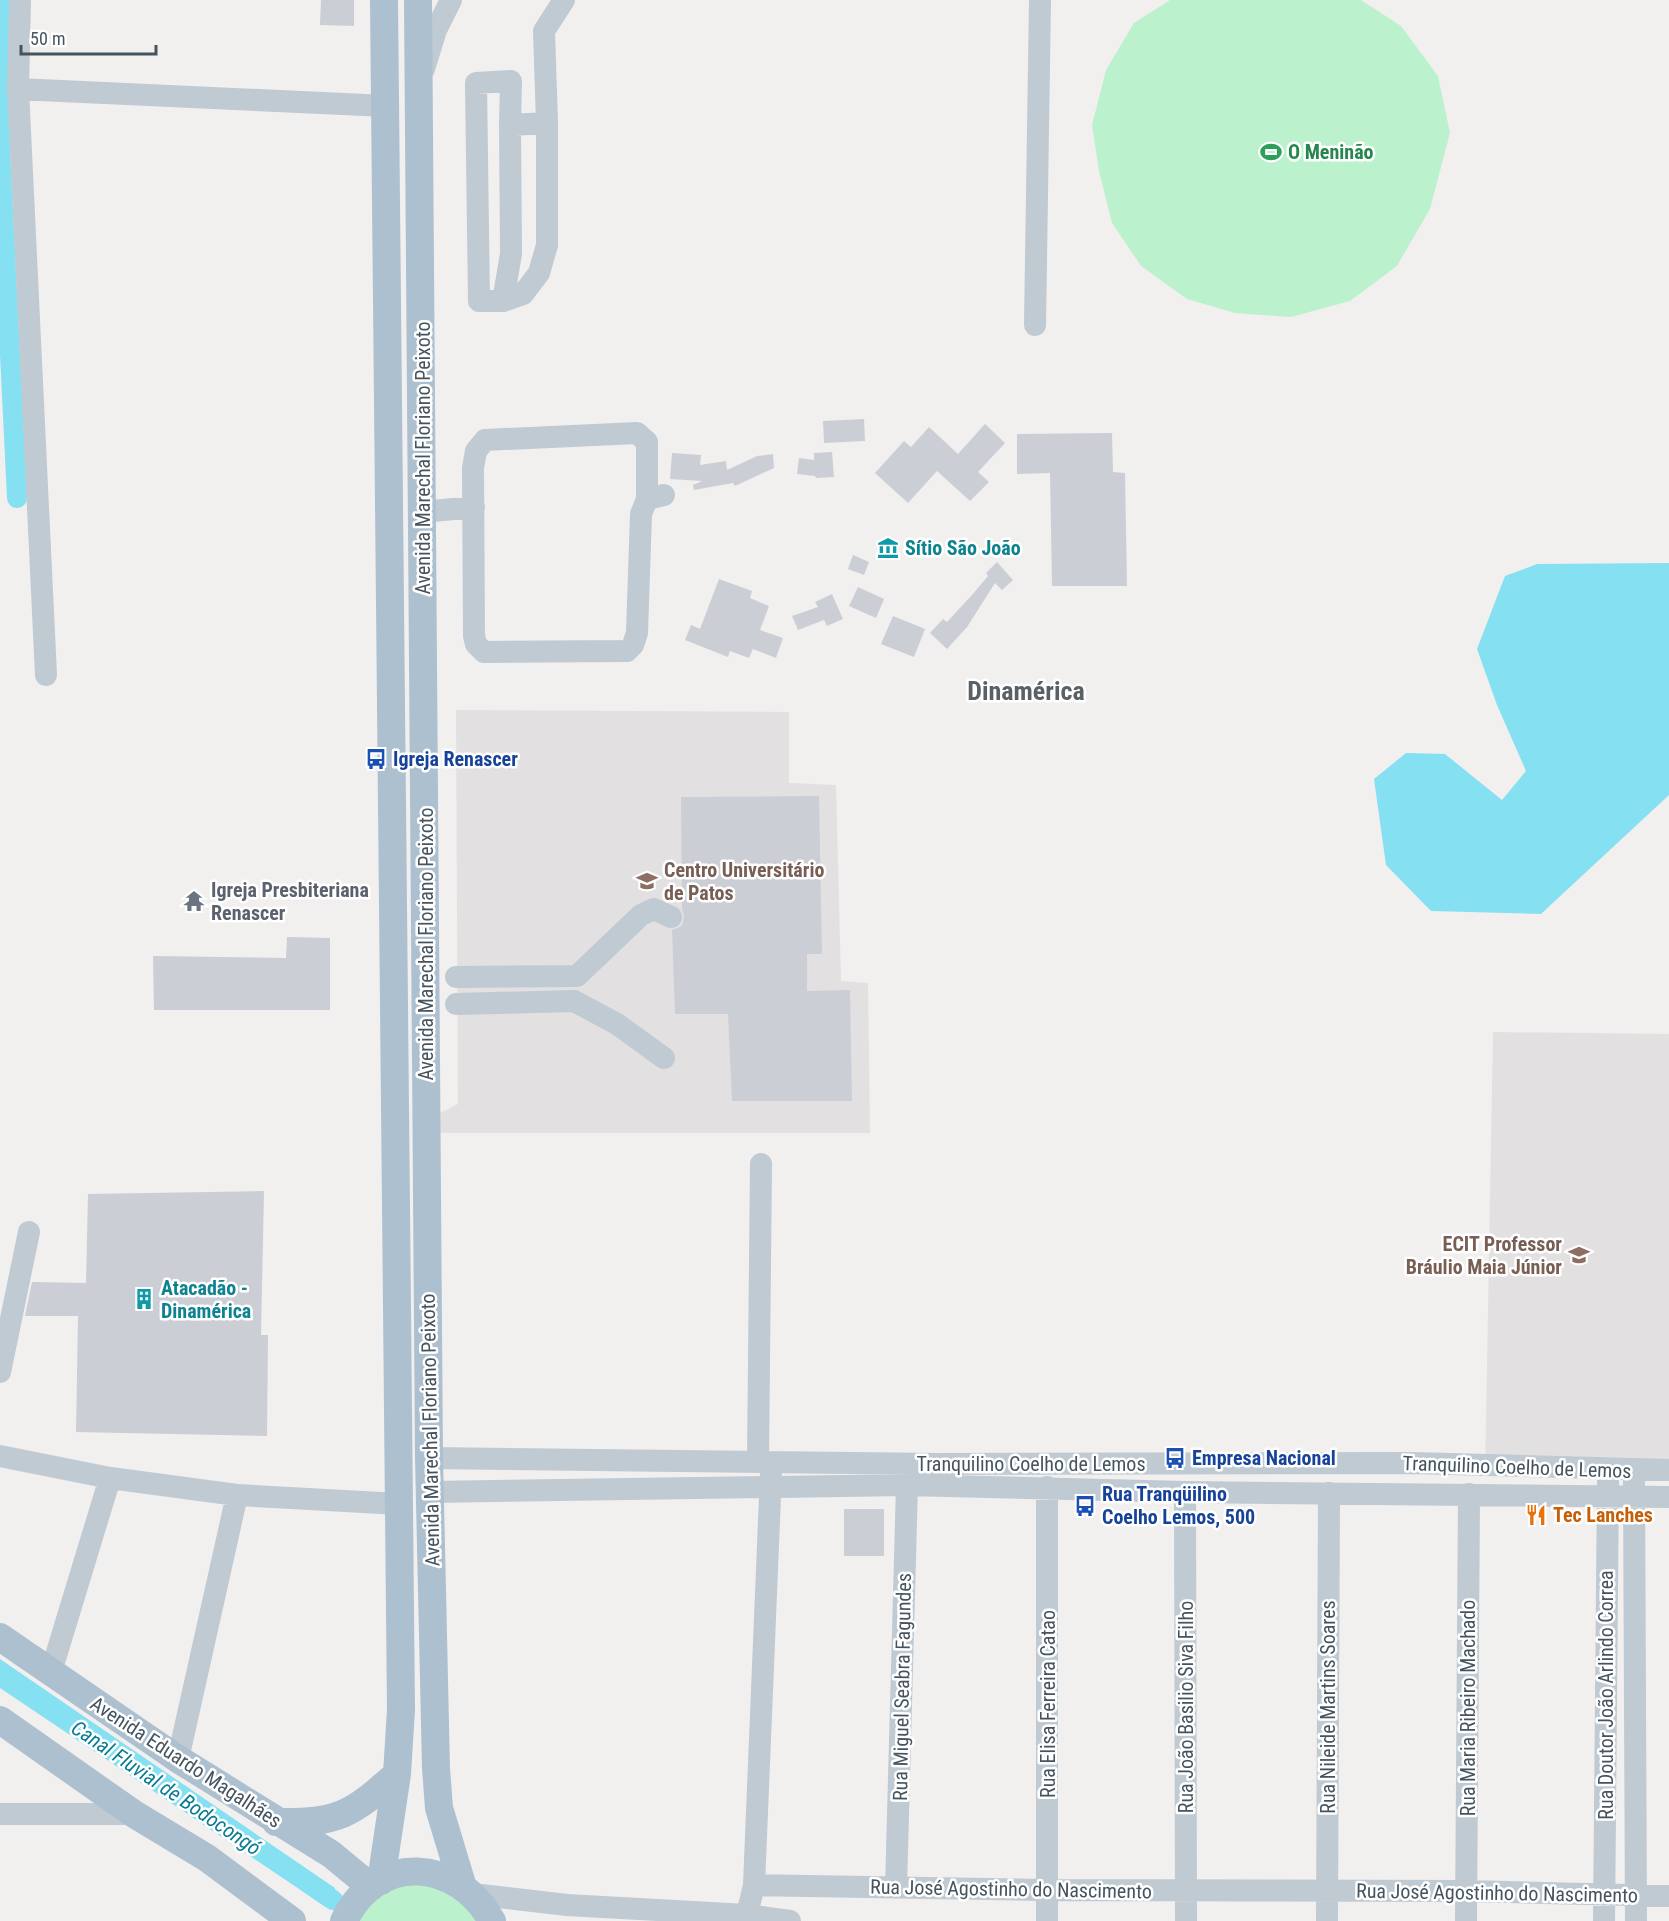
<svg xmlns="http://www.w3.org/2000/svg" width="1669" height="1921" viewBox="0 0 1669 1921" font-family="'Roboto Condensed',sans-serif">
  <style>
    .education { fill: #e3e0e1 }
    .green { fill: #bbf2cd }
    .water { fill: #85e0f1 }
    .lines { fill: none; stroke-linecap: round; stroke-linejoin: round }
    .canal { stroke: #85e0f1; stroke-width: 20 }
    .building { fill: #cbced4 }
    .minor { stroke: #bfcad2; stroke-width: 22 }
    .major { stroke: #adc0d0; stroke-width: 28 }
    .labels { text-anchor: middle; stroke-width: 5; stroke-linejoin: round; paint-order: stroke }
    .leisure-label { font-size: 20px; font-weight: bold; fill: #27864d; stroke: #fff; text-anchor: start }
    .street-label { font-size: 20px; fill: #46545e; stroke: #fff }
    .culture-label { font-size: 20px; font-weight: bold; fill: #0d838f; stroke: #fff; text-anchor: start }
    .transit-label { font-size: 20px; font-weight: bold; fill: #164399; stroke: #fff; text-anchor: start }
    .education-label { font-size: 20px; font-weight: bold; fill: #785e54; stroke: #fff; text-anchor: start }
    .worship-label { font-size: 20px; font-weight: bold; fill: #5b616d; stroke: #fff; text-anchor: start }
    .food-label { font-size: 20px; font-weight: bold; fill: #c56008; stroke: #fff; text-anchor: start }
    .water-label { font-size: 21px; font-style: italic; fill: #077c93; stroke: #fff }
    .district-label { font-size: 26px; font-weight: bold; fill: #5b6064; stroke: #fff }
  </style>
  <rect width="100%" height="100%" fill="#f2efef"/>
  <path class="education" d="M456 710 789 712V783L836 785 841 981 868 983 870 1133H439L438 1114 458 1104Z
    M1493 1032 1669 1034V1477L1485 1475Z"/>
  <path class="green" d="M1170 0H1361L1401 26 1438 76 1450 133 1430 209 1397 266 1350 301 1291 317 1235 313 1187 299 1141 266 1112 223 1099 171 1092 125 1106 70 1134 23Z
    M425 1876 484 1921H350L365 1898Z"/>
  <path class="water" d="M1669 563V795L1541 914 1431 911 1386 865 1374 779 1406 753 1445 754 1502 800 1526 771 1497 705 1477 649 1505 576 1537 564Z
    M0 1659 335 1888 326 1907 0 1688Z"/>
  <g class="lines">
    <path class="canal" d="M2 0 0 149 17 498
      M308 1883 333 1900"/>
  </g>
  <path class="building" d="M321 0H354V26L320 25Z
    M864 419 865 441 824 443 823 421Z
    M985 424 1005 443 978 472 989 482 970 501 937 471 908 503 875 473 904 441 911 447 929 427 958 454Z
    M1112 433 1113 472 1125 473 1127 586H1052L1050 473 1017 474V434Z
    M832 452 834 477 816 478 815 476 797 474 799 458 814 460V453Z
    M672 453 701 455 700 465 726 461 727 470 757 456 773 454 774 468 735 486 733 483 694 490 693 485 702 481 670 479Z
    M853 555 869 562 864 575 848 569Z
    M997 562 1013 580 1002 590 995 583 967 627 947 649 930 633 943 619 947 622 972 595 988 576 986 573Z
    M719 579 752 591 750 598 769 606 760 630 783 638 776 658 753 649 749 658 730 651 728 657 685 640 691 625 700 629Z
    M858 587 884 599 876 618 849 606Z
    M832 594 843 619 827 626 824 620 798 630 792 616 818 607 815 602Z
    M893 616 925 629 914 657 881 644Z
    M819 796 822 954H807V991L850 990 852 1101H732L728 1014H675L672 930 682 926 684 916 682 909 681 797Z
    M287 937 330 938V1010H154L153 956 286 958Z
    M264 1191 261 1335H268L267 1436 76 1432 78 1316H25L32 1282 86 1283 88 1194Z
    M844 1509H884V1556H844Z"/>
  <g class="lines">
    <path class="minor" d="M20 0 18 89 46 675
      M424 69 436 30 451 0
      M18 89 387 106
      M547 123 510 125 511 81 476 83 479 301H503L523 294 539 273 547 245V123L544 31 564 0
      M503 301 511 254 510 125
      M1035 325 1040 0
      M647 499V442L637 433 485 440 476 451 473 468 474 636 476 644 484 652 627 651 633 645 637 633 641 514 647 499 664 495
      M423 512 474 507
      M456 977 577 976 641 915 654 909 671 917
      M456 1004 574 1001 617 1024 664 1058
      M0 1372 29 1232
      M0 1456 110 1478 237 1495 399 1504
      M429 1458 939 1464 1412 1463 1669 1470
      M758 1461 761 1164
      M1634 1482 1636 1921
      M430 1492 907 1485 1185 1492 1669 1497
      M1185 1492 1186 1921
      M51 1672 110 1478
      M178 1759 237 1495
      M0 1814H134
      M754 1885 1048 1890 1467 1891 1669 1896
      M896 1888 907 1485
      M473 1894 567 1905 747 1915 790 1921
      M747 1915 754 1885 771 1472
      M1047 1921V1487
      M1327 1921 1329 1493
      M1466 1921 1469 1494
      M1604 1921 1608 1480"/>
    <path class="major" d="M418 0 429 1458 436 1768 439 1808 462 1884
      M0 1637 178 1759 331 1854 371 1887
      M0 1720 134 1814 207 1858 292 1921
      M276 1822C339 1823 351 1815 397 1774
      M381 1881 397 1774 401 1710 384 0
      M344 1921C377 1852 457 1858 492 1921"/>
  </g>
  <defs>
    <symbol id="stadium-bare" viewBox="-9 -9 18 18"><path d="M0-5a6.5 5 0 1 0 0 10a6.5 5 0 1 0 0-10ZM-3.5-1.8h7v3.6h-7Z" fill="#2e9e5b" stroke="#fff" stroke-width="2.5" paint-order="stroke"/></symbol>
    <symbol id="museum-bare" viewBox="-9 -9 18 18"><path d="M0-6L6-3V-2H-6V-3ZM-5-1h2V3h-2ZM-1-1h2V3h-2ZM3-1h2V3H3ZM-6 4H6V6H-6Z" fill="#0f9aa8" stroke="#fff" stroke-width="2.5" paint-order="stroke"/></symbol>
    <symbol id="bus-bare" viewBox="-9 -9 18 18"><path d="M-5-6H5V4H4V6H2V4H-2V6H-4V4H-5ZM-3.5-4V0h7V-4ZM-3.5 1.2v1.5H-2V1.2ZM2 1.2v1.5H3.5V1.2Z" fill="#1a4fb4" stroke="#fff" stroke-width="2.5" paint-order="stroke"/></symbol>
    <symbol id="university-bare" viewBox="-9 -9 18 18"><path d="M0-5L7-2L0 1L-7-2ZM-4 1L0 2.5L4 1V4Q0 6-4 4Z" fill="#8d6e63" stroke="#fff" stroke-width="2.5" paint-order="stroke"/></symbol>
    <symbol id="temple-bare" viewBox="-9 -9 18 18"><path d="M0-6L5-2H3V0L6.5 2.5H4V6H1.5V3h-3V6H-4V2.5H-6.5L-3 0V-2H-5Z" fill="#6b7280" stroke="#fff" stroke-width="2.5" paint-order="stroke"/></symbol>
    <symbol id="school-bare" viewBox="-9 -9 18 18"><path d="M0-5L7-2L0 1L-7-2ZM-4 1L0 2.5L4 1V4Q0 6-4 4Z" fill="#8d6e63" stroke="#fff" stroke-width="2.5" paint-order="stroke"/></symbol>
    <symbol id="building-bare" viewBox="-9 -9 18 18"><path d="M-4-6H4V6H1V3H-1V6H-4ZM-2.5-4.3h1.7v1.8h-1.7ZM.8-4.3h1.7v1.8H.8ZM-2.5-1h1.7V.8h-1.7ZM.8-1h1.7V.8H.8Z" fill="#0f9aa8" stroke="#fff" stroke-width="2.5" paint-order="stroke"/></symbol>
    <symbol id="restaurant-bare" viewBox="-9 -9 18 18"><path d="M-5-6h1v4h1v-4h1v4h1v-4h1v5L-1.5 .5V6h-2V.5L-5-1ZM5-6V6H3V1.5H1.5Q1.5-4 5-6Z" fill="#e8710a" stroke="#fff" stroke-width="2.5" paint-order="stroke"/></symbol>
  </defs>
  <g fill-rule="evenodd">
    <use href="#stadium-bare" x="1256" y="137" width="30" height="30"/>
    <use href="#museum-bare" x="873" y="533" width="30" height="30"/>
    <use href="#bus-bare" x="361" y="744" width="30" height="30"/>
    <use href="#university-bare" x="632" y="866" width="30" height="30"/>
    <use href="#temple-bare" x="179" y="886" width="30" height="30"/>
    <use href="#school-bare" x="1564" y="1240" width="30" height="30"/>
    <use href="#building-bare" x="129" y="1284" width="30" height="30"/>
    <use href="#bus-bare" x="1160" y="1443" width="30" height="30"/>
    <use href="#bus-bare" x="1070" y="1491" width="30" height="30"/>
    <use href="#restaurant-bare" x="1521" y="1500" width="30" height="30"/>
  </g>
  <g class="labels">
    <g class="leisure-label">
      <text x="1288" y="159">O Meninão</text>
    </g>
    <g class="street-label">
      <text transform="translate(423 458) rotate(-90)" y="7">Avenida Marechal Floriano Peixoto</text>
      <text transform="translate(426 944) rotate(-90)" y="7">Avenida Marechal Floriano Peixoto</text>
      <text transform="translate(430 1430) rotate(-91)" y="7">Avenida Marechal Floriano Peixoto</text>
      <text x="1031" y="1471">Tranquilino Coelho de Lemos</text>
      <text transform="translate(1517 1467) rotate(2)" y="7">Tranquilino Coelho de Lemos</text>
      <text transform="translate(902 1687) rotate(-89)" y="7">Rua Miguel Seabra Fagundes</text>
      <text transform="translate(1606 1695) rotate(-90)" y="7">Rua Doutor João Arlindo Correa</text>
      <text transform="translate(1048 1704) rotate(-90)" y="7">Rua Elisa Ferreira Catao</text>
      <text transform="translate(1186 1707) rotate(-90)" y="7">Rua João Basilio Siva Filho</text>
      <text transform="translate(1328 1707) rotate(-90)" y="7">Rua Nileide Martins Soares</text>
      <text transform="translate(1468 1708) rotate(-90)" y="7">Rua Maria Ribeiro Machado</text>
      <text transform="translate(186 1762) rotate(33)" y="7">Avenida Eduardo Magalhães</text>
      <text transform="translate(1011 1889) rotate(1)" y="7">Rua José Agostinho do Nascimento</text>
      <text transform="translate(1497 1893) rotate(1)" y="7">Rua José Agostinho do Nascimento</text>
    </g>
    <g class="culture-label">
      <text x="905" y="555">Sítio São João</text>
      <text x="161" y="1295">Atacadão -<tspan x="161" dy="23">Dinamérica</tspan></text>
    </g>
    <g class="transit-label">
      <text x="393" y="766">Igreja Renascer</text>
      <text x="1192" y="1465">Empresa Nacional</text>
      <text x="1102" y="1501">Rua Tranqüilino<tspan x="1102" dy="23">Coelho Lemos, 500</tspan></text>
    </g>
    <g class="education-label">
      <text x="664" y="877">Centro Universitário<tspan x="664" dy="23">de Patos</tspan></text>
      <text x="1562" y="1251" text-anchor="end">ECIT Professor<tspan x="1562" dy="23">Bráulio Maia Júnior</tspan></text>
    </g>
    <g class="worship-label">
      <text x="211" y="897">Igreja Presbiteriana<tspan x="211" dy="23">Renascer</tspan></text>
    </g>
    <g class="food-label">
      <text x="1553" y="1522">Tec Lanches</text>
    </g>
    <g class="water-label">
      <text transform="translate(166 1788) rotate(34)" y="7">Canal Fluvial de Bodocongó</text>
    </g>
    <g class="district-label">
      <text x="1026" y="700">Dinamérica</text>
    </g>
  </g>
  <path d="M21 45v9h135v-9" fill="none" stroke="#46545e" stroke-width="3"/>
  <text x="30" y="45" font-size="18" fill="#46545e" stroke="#ffffff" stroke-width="4.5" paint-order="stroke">50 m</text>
</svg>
